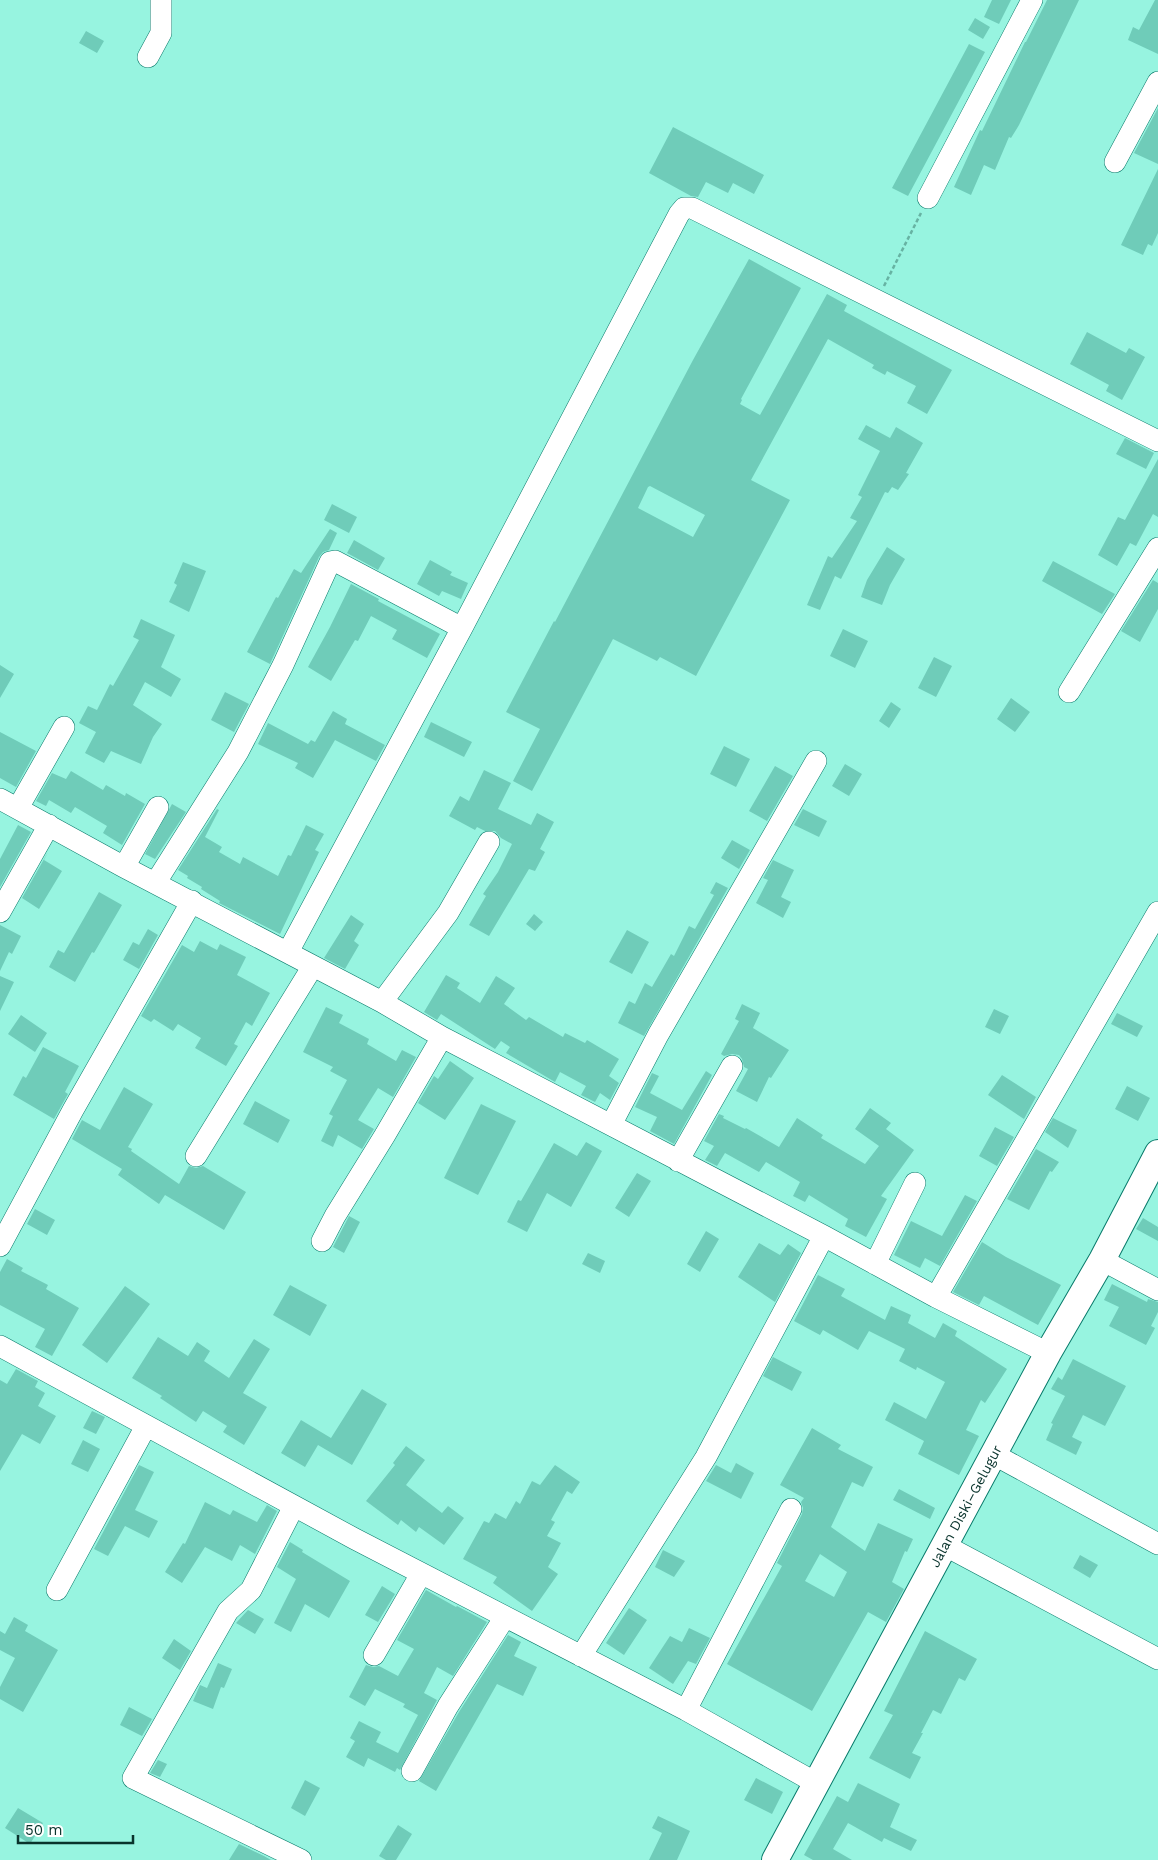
<svg xmlns="http://www.w3.org/2000/svg" width="1158" height="1860" viewBox="0 0 1158 1860" font-family="'Work Sans',sans-serif">
  <style>
    .building { fill: #6fccb9; fill-rule: evenodd }
    .lines { fill: none; stroke-linecap: round; stroke-linejoin: round }
    .minor-casing { stroke: #077a6a; stroke-width: 22 }
    .major-casing { stroke: #077a6a; stroke-width: 28 }
    .path { stroke: #67b3a3; stroke-width: 2.5; stroke-dasharray: 4 2.5; stroke-linecap: butt }
    .minor { stroke: #fff; stroke-width: 21 }
    .major { stroke: #fff; stroke-width: 26 }
    .labels { text-anchor: middle; stroke-width: 5; stroke-linejoin: round; paint-order: stroke }
    .street-label { font-size: 14px; fill: #09332c; stroke: #fff }
  </style>
  <rect width="100%" height="100%" fill="#97f4e0"/>
  <path class="building" d="M992 0H1011L999 24 984 17Z
    M1047 0H1079L1019 125 1011 138 1009 137 995 170 984 165 971 195 954 187 980 130 982 131 1025 42H1026Z
    M1155 0H1158V54L1128 40 1133 27 1139 30Z
    M975 18 990 27 983 39 968 30Z
    M86 31 104 41 97 53 79 43Z
    M969 44 985 52 908 196 892 188Z
    M1158 108V164L1134 153Z
    M673 127 764 175 754 194 733 183 728 193 706 182 698 197 691 196 649 173Z
    M1158 169V233L1152 246 1148 244 1143 255 1121 245Z
    M749 259 801 288 741 399 742 400 740 404 760 415 827 294 847 305 844 311 952 370 927 414 907 403 916 386 887 371 885 375 872 368 874 365 828 339 751 480 790 500 696 676 660 657 657 661 613 639 532 791 513 781 540 729 506 712 554 621 555 622 693 360ZM650 486 705 515 693 537 638 508 648 487Z
    M1087 332 1126 353 1129 348 1145 357 1122 400 1106 391 1109 385 1070 364Z
    M866 425 890 438 896 427 923 443 906 473 909 474 898 490 892 487 888 493 885 492 841 579 835 576 820 610 807 605 828 556 832 558 857 521 850 518 862 497 858 495 880 451 858 439Z
    M1125 438 1154 453 1146 469 1116 454Z
    M1158 459V517L1153 514 1136 546 1130 543 1117 566 1098 555 1118 517 1125 520Z
    M332 504 357 517 349 533 324 520Z
    M330 529 337 533 329 550 323 552 319 557 270 664 247 652 276 597 278 598 294 569 301 573Z
    M354 540 385 558 378 570 347 553Z
    M887 547 905 559 890 585 882 605 861 597 867 580Z
    M430 560 452 572 450 575 468 583 461 599 442 591 439 596 417 584Z
    M1053 561 1115 594 1102 614 1042 581Z
    M183 562 206 571 189 612 169 602 177 585 174 583Z
    M1153 580 1158 583V609L1140 642 1121 631Z
    M351 584 379 599 378 601 440 634 427 658 392 639 397 630 371 616 358 641 355 640 331 681 308 667 330 627Z
    M141 619 175 635 161 667 181 679 171 697 145 682 133 705 162 724 153 737 141 764 111 751 104 763 85 753 96 732 79 723 88 706 97 710 110 684 113 686 139 640 133 637Z
    M843 629 868 641 855 668 830 656Z
    M934 657 952 666 936 697 918 688Z
    M0 665 14 674 0 698Z
    M225 692 249 704 234 732 211 720Z
    M1011 698 1030 712 1015 732 997 719Z
    M891 702 901 709 889 728 879 721Z
    M333 711 347 719 345 724 385 745 376 761 335 740 313 778 295 768 298 763 258 744 268 723 308 744 311 740 315 742Z
    M431 722 472 742 464 757 424 737Z
    M0 732 36 751 16 787 0 778Z
    M724 746 750 759 736 787 710 774Z
    M845 764 862 774 849 796 832 786Z
    M775 766 793 776 767 821 749 811Z
    M484 770 511 783 498 809 531 825 537 813 554 822 540 849 545 852 535 871 529 869 489 936 469 925 486 896 483 894 498 872 512 844 501 838 495 831H485L477 827 475 830 449 816 460 796 469 801Z
    M71 771 103 790 106 785 125 796 126 793 145 804 122 845 103 833 107 826 75 807 71 813 49 800 46 806 36 801 52 773 66 779Z
    M172 804 186 812 155 859 145 854Z
    M217 809 219 810 205 837 222 847 219 852 240 864 243 857 278 876 288 855 291 856 306 825 324 834 315 850 319 852 280 934 219 903 220 901 201 889 202 887 187 878 188 876 178 870Z
    M803 809 827 821 819 837 794 825Z
    M18 825 31 832 0 887V859Z
    M732 840 750 850 739 869 721 858Z
    M48 852 44 860 62 871 39 909 22 898Z
    M773 860 794 870 781 897 791 902 783 918 756 903 768 880 763 878Z
    M716 882 728 888 644 1036 618 1023 629 1001 635 1004 645 983 652 987 671 954 674 956 689 926 695 929 714 895 710 893Z
    M99 892 122 905 94 953 92 952 75 982 49 967 58 950 64 953Z
    M534 914 543 922 535 931 526 924Z
    M351 915 364 924 354 941 359 945 345 969 324 958Z
    M0 925 21 936 12 954 9 952 0 971Z
    M148 929 158 935 139 969 123 960 133 942 139 945Z
    M627 930 649 942 632 974 609 962Z
    M200 941 217 950 220 944 246 957 237 975 270 993 252 1026 246 1022 234 1044 238 1046 226 1066 195 1048 201 1038 178 1024 173 1031 154 1019 151 1022 141 1016 182 945 194 952Z
    M446 975 460 983 457 988 480 1003 496 976 515 988 504 1004 526 1020 529 1017 563 1037 565 1033 585 1043 587 1040 619 1059 609 1076 619 1083 610 1100 600 1093 595 1102 581 1095 586 1086 560 1072 555 1082 506 1053 510 1047 501 1041 495 1049 441 1014 437 1020 424 1012Z
    M0 976 14 982 0 1011Z
    M742 1004 760 1013 753 1028 789 1050 771 1078 769 1077 757 1102 736 1091 748 1069 744 1067 742 1059 739 1055 732 1054 724 1056 721 1054 739 1021 735 1019Z
    M326 1007 343 1015 339 1023 369 1039 367 1044 396 1061 402 1050 416 1057 393 1097 378 1088 358 1120 374 1129 362 1149 338 1135 333 1147 321 1141 333 1116 329 1114 347 1080 330 1071 333 1067 303 1052Z
    M994 1009 1009 1016 1000 1034 985 1027Z
    M1117 1013 1143 1026 1137 1037 1111 1024Z
    M21 1015 47 1033 35 1052 8 1034Z
    M43 1047 79 1066 65 1092 68 1094 54 1119 13 1095 23 1076 26 1078Z
    M450 1061 474 1078 445 1120 418 1103 434 1076 438 1079Z
    M706 1071 712 1075 674 1144 650 1131 657 1117 635 1107 652 1073 659 1076 650 1093 682 1110Z
    M1002 1075 1036 1097 1024 1119 988 1095Z
    M1127 1086 1150 1098 1138 1121 1115 1109Z
    M124 1087 153 1104 128 1147 132 1149 131 1151 179 1184 189 1166 196 1168 203 1166 246 1192 224 1230 165 1195 159 1204 118 1175 122 1169 72 1139 82 1120 100 1130Z
    M255 1101 290 1120 278 1143 243 1124Z
    M481 1104 516 1121 478 1195 444 1178Z
    M870 1108 891 1123 886 1129 914 1150 881 1196 887 1199 866 1237 845 1226 848 1219 809 1195 805 1202 793 1196 800 1182 766 1162 759 1172 725 1153 717 1166 705 1160 714 1146 704 1141 719 1114 724 1116 723 1118 745 1129 746 1128 779 1147 797 1118 823 1135 821 1138 865 1164 879 1146 855 1129Z
    M1053 1118 1077 1130 1068 1148 1045 1132Z
    M995 1127 1014 1137 997 1166 979 1156Z
    M586 1142 602 1151 571 1207 547 1193 527 1232 507 1222 518 1200 521 1201 554 1143 577 1156Z
    M1036 1149 1059 1162 1052 1172 1050 1171 1029 1210 1007 1199Z
    M637 1173 651 1181 629 1217 615 1208Z
    M965 1195 977 1201 940 1266 925 1258 920 1268 894 1255 911 1221 942 1236Z
    M35 1209 55 1220 47 1235 27 1224Z
    M349 1216 360 1222 344 1253 333 1247Z
    M1143 1218 1158 1227V1241L1136 1229Z
    M706 1231 719 1239 700 1272 687 1264Z
    M982 1242 1006 1257 1061 1285 1038 1325 984 1296 979 1305 953 1292Z
    M759 1243 780 1255 788 1244 801 1253 775 1302 738 1277Z
    M588 1253 605 1261 600 1273 582 1264Z
    M7 1259 23 1268 21 1271 48 1285 46 1289 79 1308 52 1356 35 1347 45 1329 0 1305V1272Z
    M818 1275 845 1289 841 1296 885 1320 891 1306 911 1315 908 1323 935 1338 943 1323 957 1331 955 1336 1007 1369 985 1403 981 1400 966 1430 979 1436 959 1475 918 1454 924 1441 885 1420 894 1402 926 1419 945 1382 917 1367 916 1370 899 1361 905 1349 869 1331 858 1350 823 1330 820 1335 794 1321Z
    M1112 1284 1147 1302 1148 1299 1158 1302V1312L1151 1326 1155 1328 1146 1345 1109 1326 1119 1307 1104 1300Z
    M290 1285 327 1305 310 1336 273 1315Z
    M125 1286 150 1304 107 1363 82 1345Z
    M158 1337 188 1356 197 1342 210 1351 204 1361 229 1378 254 1339 270 1349 243 1393 267 1407 244 1445 223 1432 227 1426 203 1411 196 1422 160 1398 162 1396 132 1378Z
    M773 1357 802 1372 792 1391 763 1376Z
    M1073 1359 1126 1386 1105 1426 1083 1415 1072 1437 1082 1442 1076 1455 1046 1440 1053 1424 1051 1423 1065 1396 1051 1389 1058 1377 1062 1380Z
    M16 1369 38 1381 35 1387 45 1393 38 1406 56 1416 40 1444 22 1434 0 1471V1380L7 1384Z
    M362 1389 387 1404 352 1465 318 1445 305 1467 281 1453 301 1420 331 1438Z
    M92 1411 105 1417 96 1434 83 1428Z
    M812 1428 841 1445 838 1449 873 1467 863 1487 852 1482 831 1527 865 1551 878 1523 913 1539 907 1552 905 1551 892 1582 904 1589 886 1622 868 1612 812 1711 727 1664 782 1566 777 1563 802 1514 803 1508 801 1502 804 1498 780 1485ZM820 1554 847 1572 834 1597 805 1581Z
    M83 1440 100 1449 88 1472 71 1464Z
    M406 1446 425 1460 406 1485 442 1513 448 1506 464 1518 444 1545 419 1527 416 1532 401 1520 398 1525 366 1501 395 1465 393 1463Z
    M736 1463 754 1473 741 1499 706 1481 716 1465 731 1473Z
    M139 1465 154 1472 135 1510 158 1521 149 1538 125 1526 108 1556 94 1549Z
    M555 1465 580 1482 572 1494 567 1491 551 1520 555 1522 547 1536 561 1543 548 1567 558 1574 532 1611 493 1583 497 1577 463 1559 484 1521 489 1523 495 1513 506 1519 516 1501 520 1504 532 1481 540 1485Z
    M899 1489 935 1508 930 1519 893 1500Z
    M205 1502 230 1515 233 1510 257 1522 267 1505 277 1511 255 1554 240 1545 232 1561 205 1547 182 1583 165 1572 183 1543 185 1544Z
    M290 1542 303 1550 302 1552 350 1581 329 1618 305 1604 291 1632 274 1623 296 1579 277 1567Z
    M663 1550 685 1561 674 1577 655 1567Z
    M1080 1555 1098 1565 1090 1578 1073 1568Z
    M382 1586 395 1594 378 1622 365 1615Z
    M426 1590 456 1607 457 1606 487 1622 453 1676 437 1667 424 1693 437 1700 400 1770 397 1768 395 1772 368 1758 364 1767 346 1757 355 1741 350 1738 359 1721 381 1732 376 1742 398 1753 418 1715 403 1707 405 1704 375 1689 365 1706 349 1697 366 1665 373 1667 379 1666 398 1676 414 1649 397 1640Z
    M629 1608 647 1620 624 1655 606 1643Z
    M248 1610 264 1619 255 1634 236 1623Z
    M14 1617 28 1625 25 1631 58 1650 23 1712 0 1699V1687L15 1658 0 1650V1631L5 1634Z
    M689 1628 710 1638 696 1664 688 1661 673 1684 649 1668 670 1636 682 1642Z
    M925 1631 977 1659 965 1681 959 1678 941 1714 933 1710 921 1733H923L912 1753 921 1757 910 1779 869 1758 893 1715 884 1711Z
    M508 1635 521 1642 514 1656 537 1667 523 1696 497 1684 436 1791 419 1781 459 1712Z
    M174 1639 191 1651 180 1670 162 1658Z
    M218 1663 232 1669 224 1688 221 1687 213 1709 193 1701 200 1685 207 1688Z
    M129 1707 152 1719 142 1736 120 1725Z
    M158 1760 167 1764 160 1777 150 1773Z
    M756 1778 783 1792 772 1814 744 1800Z
    M305 1780 320 1788 305 1816 291 1808Z
    M858 1783 900 1804 890 1827 917 1840 911 1851 884 1838 882 1842 848 1823 833 1849 852 1860H813L804 1855 837 1796 848 1802Z
    M18 1808 43 1823 30 1844 5 1828Z
    M658 1816 690 1831 677 1860H649L662 1833 652 1828Z
    M398 1825 412 1834 396 1860H386L379 1856Z
    M239 1844 264 1856 271 1860H229Z"/>
  <g class="lines">
    <defs>
      <path id="minor" d="M148 57 161 33V0
        M1115 162 1158 82
        M928 198 1032 0
        M1069 692 1158 548
        M0 799 124 867 382 1002 442 1037 824 1236 936 1297 1048 1353
        M18 808 64 727
        M124 867 158 807
        M156 882 238 752 283 665 330 562 335 561 462 628
        M0 912 49 825
        M288 952 462 628 679 214 684 208H692L1158 441
        M382 1002 448 913 489 842
        M611 1125 658 1035 816 761
        M196 1156 313 966
        M678 1161 732 1066
        M322 1241 335 1216 385 1135 442 1037
        M0 1246 73 1110 192 901
        M1102 1260 1158 1290
        M875 1264 915 1183
        M936 1297 1158 912
        M0 1346 355 1539 686 1710 816 1783
        M993 1454 1158 1544
        M294 1506 251 1590 228 1611 133 1778 301 1860
        M944 1545 1158 1659
        M57 1590 146 1426
        M374 1655 421 1574
        M581 1656 706 1457 824 1236
        M686 1710 791 1509
        M412 1771 448 1706 505 1617"/>
      <g id="major">
        <path id="s1" d="M775 1860 1048 1353 1102 1260 1158 1153"/>
      </g>
    </defs>
    <use href="#minor" class="minor-casing"/>
    <use href="#major" class="major-casing"/>
    <path class="path" d="M884 286 921 213"/>
    <use href="#minor" class="minor"/>
    <use href="#major" class="major"/>
  </g>
  <g class="labels">
    <g class="street-label">
      <text dy="5" stroke="none"><textPath href="#s1" startOffset="402">Jalan Diski–Gelugur</textPath></text>
    </g>
  </g>
  <path d="M18 1835v8h115v-8" fill="none" stroke="#09332c" stroke-width="2.5"/>
  <text x="25" y="1835" font-size="15" fill="#09332c" stroke="#ffffff" stroke-width="4" paint-order="stroke">50 m</text>
</svg>
